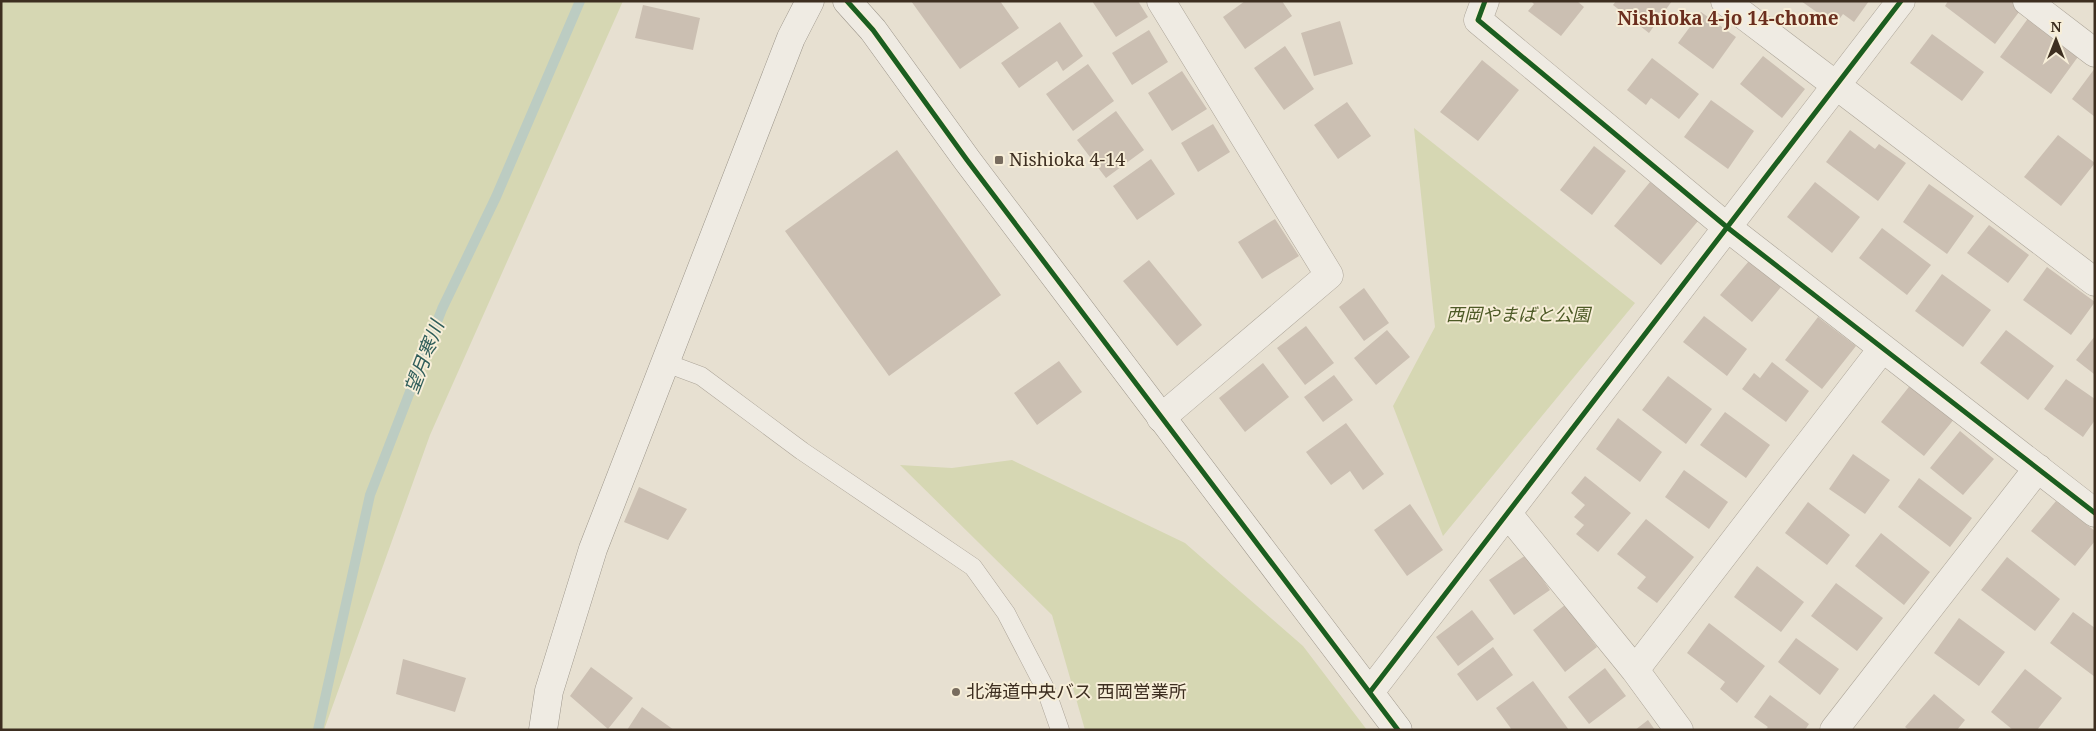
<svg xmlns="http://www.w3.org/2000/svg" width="2096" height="731" viewBox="0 0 2096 731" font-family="'Noto Serif','Noto Sans JP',serif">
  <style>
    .green { fill: #d6d7b3 }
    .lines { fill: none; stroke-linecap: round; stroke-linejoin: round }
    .stream { stroke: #bcccc2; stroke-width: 10 }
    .building { fill: #cbbfb2 }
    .lane-casing { stroke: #ada599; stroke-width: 19 }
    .street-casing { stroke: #ada599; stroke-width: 29 }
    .secondary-casing { stroke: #9c958a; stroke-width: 29 }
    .lane { stroke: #efebe3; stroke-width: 18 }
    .street { stroke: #efebe3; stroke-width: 28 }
    .secondary { stroke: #efebe3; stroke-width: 28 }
    .cycleway-casing { stroke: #f7eed8; stroke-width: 8 }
    .cycleway { stroke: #1b5e20; stroke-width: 5 }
    .poi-dot { fill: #786c5e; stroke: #f7eed8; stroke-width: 2 }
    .labels { text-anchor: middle; stroke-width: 4; stroke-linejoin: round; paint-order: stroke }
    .poi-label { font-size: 18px; fill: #3d2e20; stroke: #f7eed8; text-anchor: start }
    .park-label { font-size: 18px; font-style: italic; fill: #4d5a26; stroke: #f7eed8 }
    .neighbourhood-label { font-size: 19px; font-weight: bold; fill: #6b2e1e; stroke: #f7eed8 }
    .water-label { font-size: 19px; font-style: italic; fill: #2f5d5a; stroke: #f7eed8 }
  </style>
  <rect width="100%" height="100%" fill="#e7e0d1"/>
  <path class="green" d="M1 1H623L430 435 324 730H1Z
    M1414 128 1635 303 1443 536 1393 406 1435 327Z
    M1012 460 1185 543 1303 646 1367 730H1085L1052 615 900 465 952 468Z"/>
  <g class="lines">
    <path class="stream" d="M318 730 370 495 442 309 496 197 580 1"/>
  </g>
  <path class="building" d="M911 1H1000L1019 28 960 69Z
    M1092 1H1138L1148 17 1116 37Z
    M1245 1H1282L1292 16 1245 49 1223 17Z
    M1531 1H1577L1584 7 1561 36 1528 11 1534 4Z
    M1616 1H1672L1649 33 1613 5Z
    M1801 1H1869L1854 22 1843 14 1835 25Z
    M1948 1H2012L2022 8 1995 44 1945 6Z
    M643 5 700 18 693 50 635 38Z
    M1701 12 1736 37 1713 69 1678 43Z
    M2029 17 2080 54 2051 94 2000 57Z
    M1340 21 1353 64 1314 76 1301 33Z
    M1060 22 1083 56 1063 71 1057 61 1019 88 1001 63Z
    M1149 30 1168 62 1132 85 1112 53Z
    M1932 34 1984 72 1962 101 1910 63Z
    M1285 46 1314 89 1284 110 1254 68Z
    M1763 56 1805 89 1782 118 1740 84Z
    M1652 58 1699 94 1679 119 1651 98 1646 105 1627 90Z
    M1482 60 1519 90 1478 141 1440 112Z
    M1088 64 1114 101 1073 131 1046 94Z
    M2095 68V117L2072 99Z
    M1182 71 1207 109 1172 131 1148 93Z
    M1711 100 1754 131 1728 169 1684 137Z
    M1347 102 1371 136 1338 159 1314 125Z
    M1116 111 1144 150 1106 178 1077 140Z
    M1213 124 1230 152 1198 172 1181 143Z
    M1850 130 1875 149 1879 144 1906 163 1878 201 1826 162Z
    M2058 135 2095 163 2061 206 2024 177Z
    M1594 146 1626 171 1592 215 1560 190Z
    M897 150 1001 295 889 376 785 231Z
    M1151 159 1175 194 1137 220 1113 186Z
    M1650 182 1698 221 1661 265 1614 226Z
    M1815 182 1860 217 1832 253 1787 217Z
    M1929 184 1974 216 1947 254 1903 222Z
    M1275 219 1299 256 1262 279 1238 242Z
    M1989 225 2029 255 2008 283 1967 253Z
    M1882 228 1931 265 1907 295 1859 258Z
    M1149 260 1202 325 1177 346 1123 281Z
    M1749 261 1781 287 1752 322 1720 295Z
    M2047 267 2095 302 2071 335 2023 300Z
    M1942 274 1991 310 1963 347 1915 311Z
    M1364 288 1389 323 1364 341 1339 307Z
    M1704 316 1747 349 1727 376 1683 342Z
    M1818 317 1856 346 1822 389 1785 360Z
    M1306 326 1334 363 1305 385 1277 348Z
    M1387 330 1410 357 1376 385 1354 358Z
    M2006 330 2054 366 2028 400 1980 363Z
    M2095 336V373L2094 374 2076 360Z
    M1059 361 1082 392 1037 425 1014 393Z
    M1772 362 1809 391 1786 422 1742 389 1754 373 1760 378Z
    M1263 363 1289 397 1245 432 1219 398Z
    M1334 375 1353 400 1323 422 1304 397Z
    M1668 376 1712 409 1686 444 1642 410Z
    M2066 379 2095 399V420L2083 437 2044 409Z
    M1912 383 1955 418 1924 456 1881 422Z
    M1725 412 1770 445 1746 478 1700 445Z
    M1618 418 1662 452 1640 482 1596 449Z
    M1346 423 1384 474 1363 490 1350 471 1331 485 1306 452Z
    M1960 431 1994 459 1963 495 1930 468Z
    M1853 454 1890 480 1865 514 1829 489Z
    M1684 470 1728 502 1709 529 1665 497Z
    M1585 476 1631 513 1598 552 1576 534 1584 525 1574 517 1585 505 1571 493Z
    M1919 478 1972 518 1950 547 1898 507Z
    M639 487 687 509 668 540 624 522Z
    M2056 501 2095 531V541L2075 566 2031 531Z
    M1808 502 1850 535 1827 565 1785 533Z
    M1410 504 1443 550 1407 576 1374 530Z
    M1646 519 1694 557 1657 603 1637 588 1646 577 1617 554Z
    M1881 533 1930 572 1904 605 1855 566Z
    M1526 555 1550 590 1514 615 1489 580Z
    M2007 557 2060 599 2035 631 1981 590Z
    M1757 566 1804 602 1781 632 1734 597Z
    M1836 583 1883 618 1857 651 1811 616Z
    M1565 605 1597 647 1565 672 1533 630Z
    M1472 610 1494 639 1458 666 1436 637Z
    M2073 612 2095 628V677L2050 643Z
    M1959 618 2005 652 1979 686 1934 653Z
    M1709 623 1765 666 1737 703 1720 689 1725 682 1687 653Z
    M1796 638 1839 669 1820 695 1778 662Z
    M1493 647 1513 675 1477 701 1457 674Z
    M403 659 466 678 455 712 396 694Z
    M591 667 633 698 608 729 570 696Z
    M1605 668 1626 696 1589 724 1568 697Z
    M2025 669 2062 698 2037 730H2013L1991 712Z
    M1533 681 1569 730H1512L1496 708Z
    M1934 694 1965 720 1957 730H1909L1905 727Z
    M1770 695 1809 724 1805 730H1765L1768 727 1754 717Z
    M642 707 674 730H627Z
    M1648 720 1655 730H1635Z"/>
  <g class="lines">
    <defs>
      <path id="lane" d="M666 363 701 376 802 451 973 567 1006 613 1046 690 1060 730"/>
      <path id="street" d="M1485 1 1478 20 1728 228 2095 513
        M1725 1 2095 282
        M2027 1 2095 53
        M1161 418 1329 275 1161 1
        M1508 514 1635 670 1679 730
        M1635 670 1882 349
        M1370 692 1901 1
        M1834 730 2038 468"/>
      <path id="secondary" d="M847 1 873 30 967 160 1398 730
        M543 730 549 691 593 549 791 38 810 1"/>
    </defs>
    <use href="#lane" class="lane-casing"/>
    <use href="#street" class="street-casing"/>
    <use href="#secondary" class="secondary-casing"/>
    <use href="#lane" class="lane"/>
    <use href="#street" class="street"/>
    <use href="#secondary" class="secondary"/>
    <defs>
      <path id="cycleway" d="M847 1 873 30 967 160 1398 730
        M1485 1 1478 20 1728 228 2095 513
        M1370 692 1901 1"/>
    </defs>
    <use href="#cycleway" class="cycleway-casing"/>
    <use href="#cycleway" class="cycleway"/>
  </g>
  <g class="poi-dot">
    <rect x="994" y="155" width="10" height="10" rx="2.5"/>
    <circle cx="956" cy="692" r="5"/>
  </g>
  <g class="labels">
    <g class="poi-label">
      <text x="1009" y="166">Nishioka 4-14</text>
      <text x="966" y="698">北海道中央バス 西岡営業所</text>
    </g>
    <g class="park-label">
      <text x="1518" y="321">西岡やまばと公園</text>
    </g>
    <g class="neighbourhood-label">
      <text x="1728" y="25">Nishioka 4-jo 14-chome</text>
    </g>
    <g class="water-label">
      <text transform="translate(424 357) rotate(-69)" y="7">望月寒川</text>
    </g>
  </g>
  <rect width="2096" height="731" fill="none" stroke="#3d2e20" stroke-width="5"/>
  <g transform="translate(2056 40)" stroke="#f7eed8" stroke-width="4" paint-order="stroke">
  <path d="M0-4L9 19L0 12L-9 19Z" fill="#3d2e20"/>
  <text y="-8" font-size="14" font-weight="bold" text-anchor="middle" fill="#3d2e20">N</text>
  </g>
</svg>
